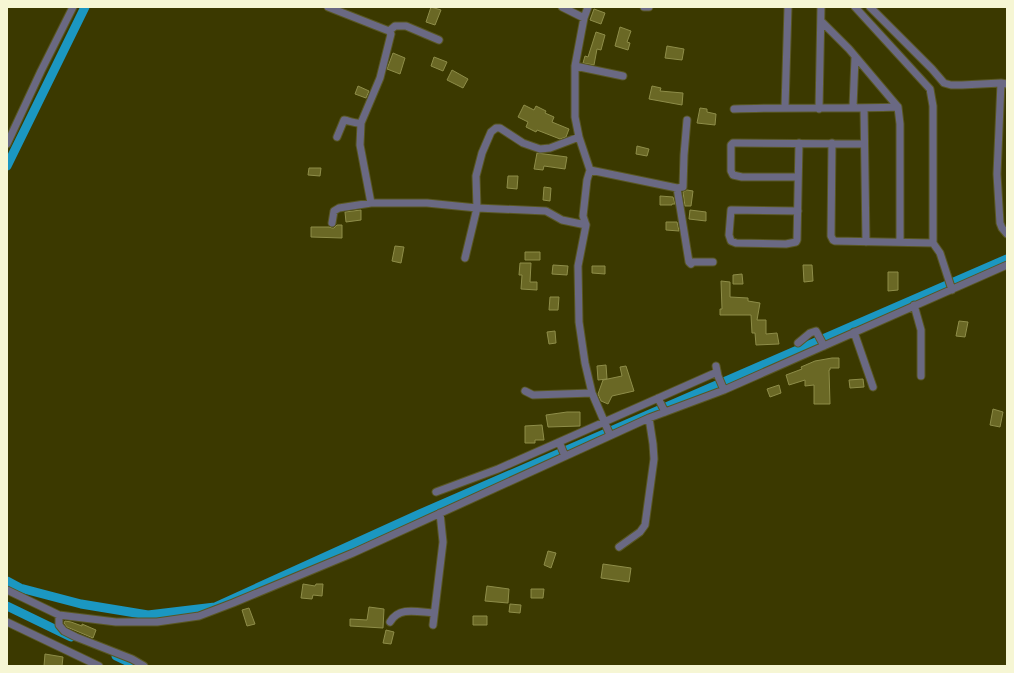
<svg xmlns="http://www.w3.org/2000/svg" width="1014" height="673" viewBox="0 0 1014 673" font-family="'PT Sans Narrow',sans-serif">
  <style>
    .lines { fill: none; stroke-linecap: round; stroke-linejoin: round }
    .canal { stroke: #1b97c1; stroke-width: 9 }
    .building { fill: #6a6825; stroke: #8e8d49 }
    .minor-casing { stroke: #595722; stroke-width: 9 }
    .minor { stroke: #6a6983; stroke-width: 7 }
  </style>
  <rect width="100%" height="100%" fill="#3b3900"/>
  <g class="lines">
    <path class="canal" d="M7 166 85 7
      M7 581 20 588 81 604 148 615 215 607 424 512 1007 259
      M7 606 71 637
      M116 656 137 666"/>
  </g>
  <path class="building" d="M431 7 441 10 435 25 426 22Z
    M594 9 605 13 601 24 590 20Z
    M620 27 631 31 627 42 630 43 628 50 615 46Z
    M596 32 605 35 601 50 597 49 594 65 583 63 585 56 588 57Z
    M667 46 684 49 682 60 665 58Z
    M393 53 405 58 400 74 387 69Z
    M434 57 447 62 443 71 431 66Z
    M452 70 468 79 463 88 447 80Z
    M358 86 369 91 366 98 355 94Z
    M652 86 661 88 660 91 683 93 682 105 649 99Z
    M524 105 534 110 536 106 546 111 545 113 554 117 552 122 569 129 566 137 560 139 537 130 536 132 526 127 528 122 518 117Z
    M700 108 707 109V112L716 114 715 125 697 123Z
    M637 146 649 149 647 156 636 154Z
    M537 153 567 157 565 169 544 166 543 170 534 169Z
    M309 168H321L320 176 308 175Z
    M508 176H518L517 189 507 188Z
    M544 187 551 188 550 201 543 200Z
    M687 190 693 191 691 206H685L683 192Z
    M660 196 673 197 675 204H672V205H660Z
    M361 210V220L346 222 345 212Z
    M690 210 706 212V221L689 219Z
    M666 222H677L679 231 666 230Z
    M337 225H342V238L311 237V227H329L332 228H334Z
    M395 246 404 247 401 263 392 261Z
    M525 252H540V260H525Z
    M520 263H531L530 282H537V290L521 289 522 275H519Z
    M553 265 568 266 567 275 552 274Z
    M803 265H812L813 281 804 282Z
    M592 266H605V274L592 273Z
    M888 272H898V290L888 291Z
    M742 274 743 284H733V275Z
    M721 281 730 282V297L748 298V301L760 303 757 320H766V334L777 333 779 344 756 345 755 333H752L751 315H720V309H722Z
    M550 297H559L558 310H549Z
    M959 321 968 322 965 337 956 336Z
    M555 331 556 343 549 344 547 332Z
    M832 358H839V368H830V370H829L830 404H814V385L805 386V380L789 385 786 375 802 369 801 367 815 361Z
    M606 365 607 379 598 380 597 366Z
    M626 366 634 391 612 396 608 404 601 401 598 394 603 380 622 376 620 367Z
    M863 379 864 387 850 388 849 380Z
    M779 385 781 393 770 397 767 389Z
    M993 409 1003 412 1000 427 990 425Z
    M567 412H580V426L548 427 546 415Z
    M542 425 544 440H535V443H525V426Z
    M548 551 556 553 551 568 544 565Z
    M603 564 631 568 629 582 601 578Z
    M303 584 315 586 316 584H323L322 596 313 595 312 599 301 598Z
    M487 586 509 589 508 603 485 601Z
    M531 589H544L543 598H531Z
    M510 604 521 605 520 613 509 612Z
    M369 607 384 609 383 628 350 626V619L367 620Z
    M249 608 255 624 247 626 242 610Z
    M473 616H487V625H473Z
    M65 621 71 622 82 626V624L96 630 93 638 67 627 64 623Z
    M386 630 394 632 391 644 383 643Z
    M45 654 63 657 62 666H44Z"/>
  <g class="lines">
    <defs>
      <path id="minor" d="M328 7 389 31 391 34 380 78 361 123 360 145 371 203
        M562 7 584 18
        M588 7 584 18 575 66V117L579 137 590 170 587 180 583 216 586 225 578 266 579 322 585 363 592 393 610 435
        M644 7H649
        M855 7 930 89 933 106V243L940 253 952 290
        M870 7 932 69 944 83 951 85H962L1001 83 1007 84
        M821 21 849 49 898 107 900 124V242
        M389 31 395 26H406L439 40
        M575 66 623 76
        M1001 83 997 174 1000 223 1002 228 1007 234
        M785 107 788 7
        M853 107 855 58
        M864 108 866 242
        M734 109C789 107 843 109 898 107
        M819 109 821 7
        M337 137 344 120C350 121 355 124 361 123
        M832 143 831 236 833 240 835 241 933 243
        M7 144 41 71 73 7
        M590 170 677 188 683 187 684 155 687 120
        M798 177H742L733 175 731 171V145L733 143H737L864 144
        M677 188 689 262 691 264 693 262H713
        M798 211 731 210 729 235 731 241 736 243 786 244 796 242 797 240 799 143
        M332 223 334 211 339 208 371 203H427L477 208 546 211 562 220 586 225
        M465 258 477 208 476 176 482 153 491 132 496 128H500L523 143 540 149 550 148 579 137
        M914 305 921 330V376
        M854 332 873 387
        M798 343 810 333 816 331 824 346
        M716 366 718 376 724 390
        M525 391 533 395 592 393
        M658 398 665 412
        M559 442 565 456
        M436 492 498 469 717 372
        M619 547 640 532 645 525 654 459 653 444 649 418
        M7 590 59 615 116 622H157L199 616 233 603 353 553 649 418 724 390 1007 265
        M59 615V625L64 631 76 637 132 659 144 666
        M7 622 99 666
        M390 622C399 606 418 612 434 613
        M433 625 443 542 440 513"/>
    </defs>
    <use href="#minor" class="minor-casing"/>
    <use href="#minor" class="minor"/>
  </g>
  <rect width="1014" height="673" fill="none" stroke="#f6f6d4" stroke-width="16"/>
</svg>
